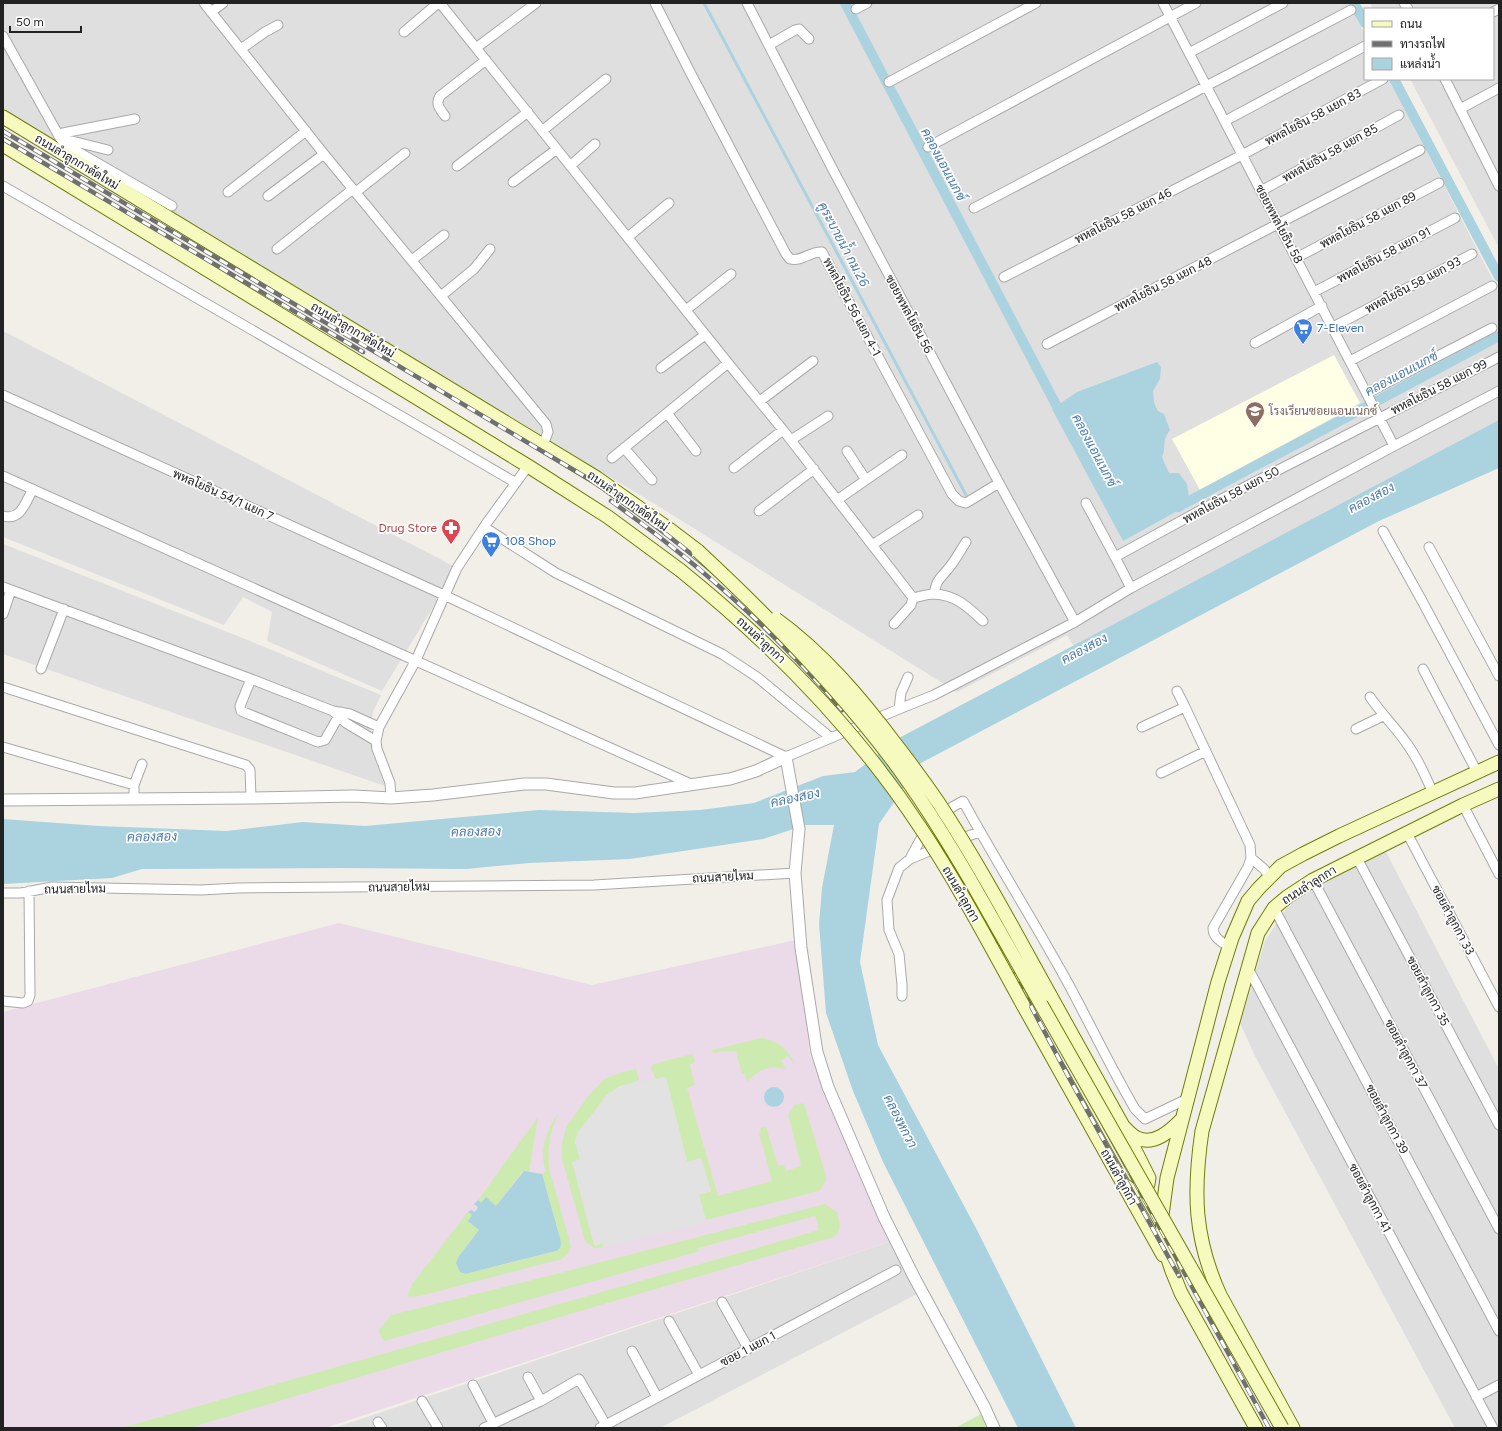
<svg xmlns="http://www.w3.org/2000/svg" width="1502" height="1431" viewBox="0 0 1502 1431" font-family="Figtree,Sarabun,sans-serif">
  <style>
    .residential { fill: #e0dfdf }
    .industrial { fill: #ebdbe8 }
    .education { fill: #ffffe5 }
    .grass { fill: #cdebb0 }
    .parking { fill: #e2e2e2 }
    .water { fill: #aad3df }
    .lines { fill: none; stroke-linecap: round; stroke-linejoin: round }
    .stream { stroke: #aad3df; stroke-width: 3 }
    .canal { stroke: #aad3df; stroke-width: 10 }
    .minor-casing { stroke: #a9a9a9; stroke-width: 11 }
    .tertiary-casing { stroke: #a9a9a9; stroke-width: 13 }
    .secondary-casing { stroke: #707d05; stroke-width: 15 }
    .minor { stroke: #fff; stroke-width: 9 }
    .tertiary { stroke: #fff; stroke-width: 11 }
    .secondary { stroke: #f7fabf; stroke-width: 13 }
    .rail-casing { stroke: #707070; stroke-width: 4.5 }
    .rail { stroke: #fff; stroke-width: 3; stroke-dasharray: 9; stroke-linecap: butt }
    .secondary-bridge-casing { stroke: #707d05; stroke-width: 15; stroke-linecap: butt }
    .secondary-bridge { stroke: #f7fabf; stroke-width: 13 }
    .labels { text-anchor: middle; stroke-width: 3.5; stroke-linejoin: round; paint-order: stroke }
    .street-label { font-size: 12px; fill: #222; stroke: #fff }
    .shop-label { font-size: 12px; fill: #366cbe; stroke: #fff; text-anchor: start }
    .education-label { font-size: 12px; fill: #785e54; stroke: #fff; text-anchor: start }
    .health-label { font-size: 12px; fill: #be3a42; stroke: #fff; text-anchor: end }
    .water-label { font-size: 13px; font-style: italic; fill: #4a7aab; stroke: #fff }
  </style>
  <rect width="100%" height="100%" fill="#f2efe9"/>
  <path class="residential" d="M3 3H1349L1365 34V79H1389L1499 292V424L1076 650 1067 635 957 692 658 506 3 111Z
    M1370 3H1499V248L1410 79H1493V9H1373Z
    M3 331 457 568 382 691 267 641 272 612 243 597 224 625 3 537Z
    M3 544 240 637 381 695 373 712 370 728 373 755 385 786 3 654Z
    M1386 852 1499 1069V1428H1455L1255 1056 1240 1023 1265 941 1287 907 1301 894Z
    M892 1241 917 1294 660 1428H334Z"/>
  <path class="industrial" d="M339 923 592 985 796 940 810 1055 892 1241 325 1428H3V1012Z"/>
  <path class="education" d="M1334 355 1360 403 1200 490 1172 439Z"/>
  <path class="grass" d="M762 1038C779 1042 788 1048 795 1065L788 1056 781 1061 786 1069C768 1065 760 1069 747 1082L745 1074 742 1073 736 1052 724 1051 713 1053 712 1050Z
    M692 1054 695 1062 690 1065 695 1085 687 1088 718 1196 772 1181 759 1133 761 1131 760 1128 766 1126 778 1166 784 1165 786 1171 801 1166 788 1114 791 1111 794 1105 804 1103 826 1176V1181L819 1191 706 1220 699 1195 711 1191 701 1158 687 1162 666 1078 656 1080 651 1069 652 1065 654 1064Z
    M636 1069 639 1079 633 1083 620 1086 575 1142 580 1159 572 1162 594 1245 603 1243 604 1247C595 1249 592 1248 585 1241L562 1159V1144L566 1127 589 1095 604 1079 623 1072Z
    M558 1114C550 1133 547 1147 549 1168L571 1246 568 1254 562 1259 420 1296 409 1297 408 1294 412 1284 468 1212 472 1215 479 1230 459 1256 460 1272 465 1274 556 1251 560 1238 542 1174 546 1171C538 1153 547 1128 558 1114Z
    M538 1117 529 1172 523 1171 496 1206 485 1198 481 1204 478 1200Z
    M825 1204 837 1212C839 1223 843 1228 834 1237L577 1312 189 1428H121L750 1250 819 1230 815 1216 699 1248 700 1251 384 1341 378 1331 391 1315 548 1276Z
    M981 1414 987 1428H955Z"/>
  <path class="parking" d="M666 1077 687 1162 701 1158 711 1191 699 1195 706 1222 604 1247 602 1243 595 1246 572 1162 580 1159 575 1142 577 1133 607 1095 620 1086 637 1082Z"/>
  <path class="water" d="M1157 362 1161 367 1160 379 1153 391 1154 403 1158 411 1164 414 1170 430C1161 441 1167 447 1162 457L1169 473H1179L1187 484 1190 504 1123 541 1052 409 1077 392Z
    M1499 420V468L1379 521 921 763 879 824 860 962 878 1045 977 1230 1076 1428H1018L883 1162 853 1091 826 1013 819 924 822 888 834 825H806L763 839 630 859 529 863 466 869 342 868 142 869 112 878 3 884V819L99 826 227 831 303 822 365 826 539 810 634 813 700 810 754 803 823 776 855 772 899 738Z
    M764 1097a10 10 0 1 1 20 0a10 10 0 1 1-20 0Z
    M524 1171 542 1174 560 1238 561 1244 560 1248 556 1251 544 1254 465 1274 460 1272 456 1263 459 1256 479 1230 468 1221 472 1215 468 1212 471 1210 475 1212 478 1207 474 1204 478 1200 481 1203 486 1197 496 1206Z"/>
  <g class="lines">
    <path class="stream" d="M704 3 966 495"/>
    <path class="canal" d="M845 3 1062 416
      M1354 3 1365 23
      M1394 79 1499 277
      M1178 507 1499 336"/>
    <defs>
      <path id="minor" d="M204 3 324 154 546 424 548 432 543 445
        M440 3 728 363 783 430 907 590 913 598 911 605 894 624
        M655 3 690 72 786 254 790 259C802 262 810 251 822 252L952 494 959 501 966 503 999 483
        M747 3 831 166 999 483 1075 622
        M1163 3 1394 446
        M1404 3 1408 9
        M856 9 867 3
        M211 12 223 3
        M1493 12 1499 9
        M404 32 438 3
        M3 36 60 138 66 145 172 206
        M769 45 795 30 799 29 809 39
        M476 48 536 3
        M241 49 265 32 278 25
        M1189 53 1283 3
        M1445 79 1499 186
        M889 82 1036 3
        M1460 109 1499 88
        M445 116C440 109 435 104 440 96L486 60
        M1225 121 1365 46
        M542 131 606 79
        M58 134 135 119
        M60 138 108 150
        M928 147 1196 3
        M457 166 528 112
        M570 166 595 144
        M513 182 557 149
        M3 186 451 445 516 483
        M1261 191 1399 115
        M228 192 306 131
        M356 192 405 153
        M268 196 324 154
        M974 208 1351 10
        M628 237 669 203
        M277 249 353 189
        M1296 258 1439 183
        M412 260 444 235
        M1004 277 1242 155 1383 79
        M1314 292 1455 218
        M441 296 474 269 490 249
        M686 310 731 274
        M1333 327 1472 254
        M1255 343 1322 306
        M1047 344 1420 150
        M1350 361 1492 286
        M661 368 705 335
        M1367 393 1492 328
        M3 395 444 595 786 757 899 709 934 695 1075 622 1131 588 1240 529 1394 446 1499 391
        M760 401 813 361
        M667 413 696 451
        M791 440 828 416
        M624 448 652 480
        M847 451 866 480
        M612 458 728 363
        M734 468 783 430
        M3 476 691 784
        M837 500 902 455
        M1086 503 1115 557
        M759 511 814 469
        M3 516C21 521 25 503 33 489
        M484 527 556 573 722 654 757 677 831 738
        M1383 531 1421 599 1499 745
        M872 545 918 515
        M1429 547 1499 676
        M3 587 251 679 333 711 350 714 379 727
        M1131 588 1115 557 1212 504 1499 357
        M934 594C937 579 939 580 948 569 955 561 960 551 966 542
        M913 598C919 597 927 594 934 594 956 595 968 607 983 621
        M3 614 11 590
        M41 669 64 609
        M1423 669 1477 772
        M251 679 240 706 241 711 318 742 325 740 341 712
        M3 687 246 765 250 770 251 798
        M1177 691 1185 707
        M1370 697C1381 713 1394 726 1405 741 1417 757 1425 775 1433 793
        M899 709 901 693 908 677
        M334 712 346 723 376 741
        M1142 727 1185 707 1250 845 1251 858 1248 867 1213 928C1213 938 1221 941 1229 947
        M1356 729 1383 716
        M3 747 134 785
        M1161 773 1206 751
        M391 798 390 783 377 749 376 741 379 727 416 660 457 568 486 524 528 466
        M134 799V785L142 764
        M1463 805 1499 874
        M1407 833 1499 1007
        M1251 858 1264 869 1270 877
        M1357 858 1499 1125
        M910 859C925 829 932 817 963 801 997 863 1035 923 1069 985 1091 1026 1111 1068 1135 1109L1145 1119 1187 1099
        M1313 880 1499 1229
        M3 893H21L52 887 201 890 238 888 594 885 795 873
        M1274 908 1499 1331
        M1248 968 1493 1428
        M902 996V985L899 954 889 930 887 900 899 868 910 859 956 840 980 832
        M3 1001 23 1003 28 1001 30 995 29 891
        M722 1302 748 1348
        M669 1321 699 1375
        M632 1351 657 1397
        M528 1377 541 1401
        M473 1385 493 1423
        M1476 1397 1499 1385
        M422 1401 438 1428
        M378 1422 382 1428
        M484 1428 541 1401 579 1379 606 1425
        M600 1428 896 1270"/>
      <path id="tertiary" d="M3 800 251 798 354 796 391 798 433 795 524 784H546L614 793H635L730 779 756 771 786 757 799 829 795 873 801 948 817 1052 828 1087 884 1217 914 1277 984 1406 994 1428"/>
      <path id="secondary" d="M3 117 597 478 669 529 698 551
        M3 145 528 466 608 517 680 570
        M1050 995 1123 1126C1127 1130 1132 1136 1137 1138 1154 1146 1170 1131 1181 1120
        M1023 1005 1163 1255
        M1123 1184 1132 1191 1140 1190 1148 1184 1149 1178 1126 1132
        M1256 1428 1181 1293 1172 1271 1165 1250 1163 1231 1162 1215 1167 1178 1218 982 1232 938 1248 901 1259 888 1281 866 1303 854 1339 836 1499 762
        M1293 1428 1220 1295C1194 1238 1193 1192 1202 1131L1258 933 1274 908 1287 897 1313 880 1463 805 1499 789"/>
    </defs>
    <use href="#minor" class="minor-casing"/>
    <use href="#tertiary" class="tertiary-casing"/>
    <use href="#secondary" class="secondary-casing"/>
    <use href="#minor" class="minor"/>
    <use href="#tertiary" class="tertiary"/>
    <use href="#secondary" class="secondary"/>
    <defs>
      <path id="rail" d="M3 131 589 479C694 549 783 627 862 724 879 746 897 767 913 790 972 877 1019 971 1070 1063 1136 1184 1202 1306 1269 1428
        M3 139 363 352
        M611 501C698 563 773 629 842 710
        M1014 974 1068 1076 1179 1276"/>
    </defs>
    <use href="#rail" class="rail-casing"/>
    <use href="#rail" class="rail"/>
    <defs>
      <path id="secondary-bridge" d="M698 551C767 615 834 683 891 758 921 798 947 840 972 883L1282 1428
        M680 570C772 644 855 728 920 827 958 884 990 945 1023 1005
        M776 619C823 653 862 699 897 746 911 764 925 783 938 802 979 864 1014 930 1050 995"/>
    </defs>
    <use href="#secondary-bridge" class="secondary-bridge-casing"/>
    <use href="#secondary-bridge" class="secondary-bridge"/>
  </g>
  <defs>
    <symbol id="supermarket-pin" viewBox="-11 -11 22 30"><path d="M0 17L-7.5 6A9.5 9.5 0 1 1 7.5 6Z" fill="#3f7fe0" stroke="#fff"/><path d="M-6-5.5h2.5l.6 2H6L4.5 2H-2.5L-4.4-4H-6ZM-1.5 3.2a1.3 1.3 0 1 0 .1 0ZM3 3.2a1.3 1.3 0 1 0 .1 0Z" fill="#fff"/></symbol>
    <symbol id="school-pin" viewBox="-11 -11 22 30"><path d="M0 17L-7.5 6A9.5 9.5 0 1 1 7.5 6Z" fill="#8d6e63" stroke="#fff"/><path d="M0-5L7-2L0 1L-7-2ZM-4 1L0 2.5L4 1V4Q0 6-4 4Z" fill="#fff"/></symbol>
    <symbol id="pharmacy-pin" viewBox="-11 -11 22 30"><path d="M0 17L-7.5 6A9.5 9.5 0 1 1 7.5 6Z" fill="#e0444e" stroke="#fff"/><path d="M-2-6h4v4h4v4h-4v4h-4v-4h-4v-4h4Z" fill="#fff"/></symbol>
  </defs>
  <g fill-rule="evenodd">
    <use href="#supermarket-pin" x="1292" y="317" width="22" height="30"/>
    <use href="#school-pin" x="1244" y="400" width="22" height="30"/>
    <use href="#pharmacy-pin" x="440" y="517" width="22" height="30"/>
    <use href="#supermarket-pin" x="480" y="530" width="22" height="30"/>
  </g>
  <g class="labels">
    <g class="street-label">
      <text transform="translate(1313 117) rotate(-28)" y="4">พหลโยธิน 58 แยก 83</text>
      <text transform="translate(1330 153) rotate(-29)" y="4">พหลโยธิน 58 แยก 85</text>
      <text transform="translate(77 162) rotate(31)" y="4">ถนนลำลูกกาตัดใหม่</text>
      <text transform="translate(1123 216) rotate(-27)" y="4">พหลโยธิน 58 แยก 46</text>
      <text transform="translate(1368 220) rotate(-28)" y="4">พหลโยธิน 58 แยก 89</text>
      <text transform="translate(1279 224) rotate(62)" y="4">ซอยพหลโยธิน 58</text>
      <text transform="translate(1384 255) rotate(-28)" y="4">พหลโยธิน 58 แยก 91</text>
      <text transform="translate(1163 284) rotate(-27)" y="4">พหลโยธิน 58 แยก 48</text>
      <text transform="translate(1413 285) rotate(-28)" y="4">พหลโยธิน 58 แยก 93</text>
      <text transform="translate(852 307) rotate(62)" y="4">พหลโยธิน 56 แยก 4-1</text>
      <text transform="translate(909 314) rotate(62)" y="4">ซอยพหลโยธิน 56</text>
      <text transform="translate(353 330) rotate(31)" y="4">ถนนลำลูกกาตัดใหม่</text>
      <text transform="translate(1439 387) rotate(-27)" y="4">พหลโยธิน 58 แยก 99</text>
      <text transform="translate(223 495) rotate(24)" y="4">พหลโยธิน 54/1 แยก 7</text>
      <text transform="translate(1231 495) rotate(-28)" y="4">พหลโยธิน 58 แยก 50</text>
      <text transform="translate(628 501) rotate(35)" y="4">ถนนลำลูกกาตัดใหม่</text>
      <text transform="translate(761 640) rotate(43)" y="4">ถนนลำลูกกา</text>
      <text transform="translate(723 877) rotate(-3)" y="4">ถนนสายไหม</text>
      <text transform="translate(1309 885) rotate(-32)" y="4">ถนนลำลูกกา</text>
      <text transform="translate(399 887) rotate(-1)" y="4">ถนนสายไหม</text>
      <text transform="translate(75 889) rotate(-1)" y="4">ถนนสายไหม</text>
      <text transform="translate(961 894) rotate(60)" y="4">ถนนลำลูกกา</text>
      <text transform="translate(1453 920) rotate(62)" y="4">ซอยลำลูกกา 33</text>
      <text transform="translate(1428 991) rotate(62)" y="4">ซอยลำลูกกา 35</text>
      <text transform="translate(1406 1054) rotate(62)" y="4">ซอยลำลูกกา 37</text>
      <text transform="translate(1387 1119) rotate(62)" y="4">ซอยลำลูกกา 39</text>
      <text transform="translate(1119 1177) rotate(61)" y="4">ถนนลำลูกกา</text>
      <text transform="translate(1370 1198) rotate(62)" y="4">ซอยลำลูกกา 41</text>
      <text transform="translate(748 1349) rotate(-28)" y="4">ซอย 1 แยก 1</text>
    </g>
    <g class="shop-label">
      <text x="1317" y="332">7-Eleven</text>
      <text x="505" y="545">108 Shop</text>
    </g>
    <g class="education-label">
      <text x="1269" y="415">โรงเรียนซอยแอนเนกซ์</text>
    </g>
    <g class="health-label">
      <text x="437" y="532">Drug Store</text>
    </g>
    <g class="water-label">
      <text transform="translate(944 164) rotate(62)" y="5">คลองแอนเนกซ์</text>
      <text transform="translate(844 244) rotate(62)" y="5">คูระบายน้ำ กม.26</text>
      <text transform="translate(1401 373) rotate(-28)" y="5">คลองแอนเนกซ์</text>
      <text transform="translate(1095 450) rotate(62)" y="5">คลองแอนเนกซ์</text>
      <text transform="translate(1371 497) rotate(-28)" y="5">คลองสอง</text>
      <text transform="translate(1084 648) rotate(-28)" y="5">คลองสอง</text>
      <text transform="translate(795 797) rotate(-12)" y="5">คลองสอง</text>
      <text transform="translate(476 831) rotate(-1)" y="5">คลองสอง</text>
      <text transform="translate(152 836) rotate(-1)" y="5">คลองสอง</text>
      <text transform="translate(901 1121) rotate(63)" y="5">คลองหกวา</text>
    </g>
  </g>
  <rect width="1502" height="1431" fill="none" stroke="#222222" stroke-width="8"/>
  <rect x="1364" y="8" width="130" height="72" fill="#ffffff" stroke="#a7a7a7"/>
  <rect x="1372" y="21" width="20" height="6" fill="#f7fabf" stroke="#a7a7a7"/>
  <text x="1400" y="28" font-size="12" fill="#222222">ถนน</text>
  <rect x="1372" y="41" width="20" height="6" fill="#707070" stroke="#a7a7a7"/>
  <text x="1400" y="48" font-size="12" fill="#222222">ทางรถไฟ</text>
  <rect x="1372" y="58" width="20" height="12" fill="#aad3df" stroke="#a7a7a7"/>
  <text x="1400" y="68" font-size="12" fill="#222222">แหล่งน้ำ</text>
  <path d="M10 26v6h71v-6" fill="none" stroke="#222222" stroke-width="2"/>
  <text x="16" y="26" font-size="12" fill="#222222" stroke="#ffffff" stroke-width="3" paint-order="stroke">50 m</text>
</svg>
